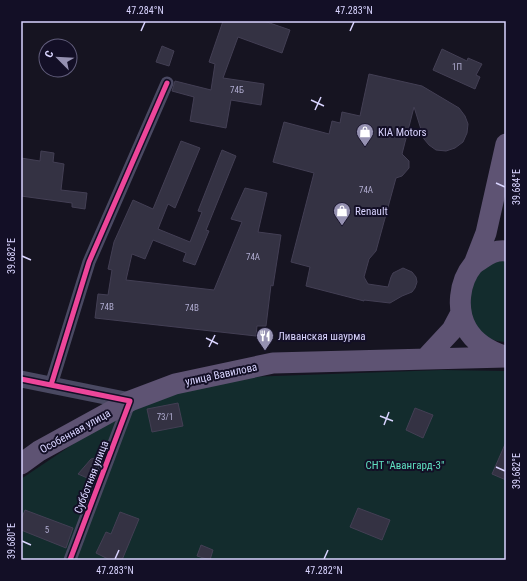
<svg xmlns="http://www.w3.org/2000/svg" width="527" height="581" viewBox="0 0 527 581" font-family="'Roboto Condensed',sans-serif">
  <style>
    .green { fill: #132c2d }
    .building { fill: #343243; stroke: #433f54 }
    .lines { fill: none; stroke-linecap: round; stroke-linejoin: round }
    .minor { stroke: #4a4962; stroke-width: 13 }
    .tertiary { stroke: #4a4962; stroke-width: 17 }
    .primary { stroke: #5e5373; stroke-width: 21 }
    .cycleway-casing { stroke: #130f26; stroke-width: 8 }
    .cycleway { stroke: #ed469a; stroke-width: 5 }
    .ticks { fill: none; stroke: #d9d4ff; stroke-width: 1.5 }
    .labels { text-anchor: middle; stroke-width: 4; stroke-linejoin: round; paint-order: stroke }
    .number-label { font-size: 9px; fill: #b0acd0 }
    .poi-label { font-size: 11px; fill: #d9d4ff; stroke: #130f26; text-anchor: start }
    .street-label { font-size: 11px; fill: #d9d4ff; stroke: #130f26 }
    .park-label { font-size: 11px; fill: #5fe0c0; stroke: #130f26 }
    .neatline { fill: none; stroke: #d9d4ff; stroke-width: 1.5 }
    .ticks-label { font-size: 10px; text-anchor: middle; fill: #d9d4ff }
  </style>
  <rect width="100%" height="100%" fill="#161421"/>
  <path class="green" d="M493 261H506L505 342C476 341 464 313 473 287 474 283 475 276 478 273 483 268 489 265 493 261Z
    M442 370 506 371V560H21V479L112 418 167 394 246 377Z"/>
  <path class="building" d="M223 21H264L290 30 282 53 238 37 223 78 264 84 261 105 231 100 226 128 190 121 194 97 172 91 175 81 211 90 215 64 209 62Z
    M162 46 174 51 169 66 156 62Z
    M442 49 467 61 468 58 482 64 476 75 480 77 475 89 433 70Z
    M369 74 422 86 459 108 465 116 468 124 467 133 463 142 455 148 446 151 436 150 429 145 424 139 414 107 402 154 409 161V168L402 176 396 178 376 251 369 259 364 277 368 284 388 287 391 277 393 273 403 268 412 272 416 277 417 282 415 288 412 292 402 296 390 303 364 300V301L306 286 310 267 291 262 314 173 273 162 284 122 329 134 332 121 340 123 342 112 360 116Z
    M181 141 200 148 175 208 168 204 158 229 190 242 202 212 198 211 222 150 236 156 206 230 209 231 195 265 183 261 186 253 153 240 145 259 132 254 126 280 214 290 242 222 231 219 245 188 267 193 258 232 281 235 273 286 271 285 266 326H257L256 336 95 318 98 294 108 295 112 270 108 269 114 242 133 200 153 209Z
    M41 151 54 153 53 162 64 164 61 190 87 193 85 209 72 207V203L21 196V158L40 161Z
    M178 403 183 426 152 432 147 409Z
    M415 408 433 415 423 438 406 430Z
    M506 442V480L492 474Z
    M100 457 92 480 78 474 91 459Z
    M358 508 390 520 382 540 350 527Z
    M25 510 73 528 66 548 21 530V520Z
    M120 512 139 519 122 560H110L96 553 106 532 111 534Z
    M201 545 213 550 210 560 197 556Z"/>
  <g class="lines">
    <path class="minor" d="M51 385 89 262 167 83
      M70 560 130 401"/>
    <path class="tertiary" d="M21 379 130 401"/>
    <path class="primary" d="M474 264 486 233 506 144
      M504 356C489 351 475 343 467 329 456 310 459 282 473 265 476 262 480 260 483 258 490 253 498 250 506 251
      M426 358 452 330 461 313
      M21 464 39 451 130 401 175 384 273 363 506 357"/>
    <defs>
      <path id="cycleway" d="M21 379 130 401 70 560
        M51 385 89 262 167 83"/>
    </defs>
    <use href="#cycleway" class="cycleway-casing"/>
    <use href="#cycleway" class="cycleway"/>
  </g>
  <path class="ticks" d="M141 31 145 22M350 31 354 22M311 100 324 106M315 110 321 97M496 183 505 187M22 256 31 260M206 338 218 344M209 347 215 335M380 416 393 421M384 425 389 412M496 467 505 471M22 541 31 545M115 559 119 550M324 559 328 550"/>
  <defs>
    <symbol id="shop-pin" viewBox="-11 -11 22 30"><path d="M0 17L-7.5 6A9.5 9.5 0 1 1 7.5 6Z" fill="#9591b1" stroke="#130f26"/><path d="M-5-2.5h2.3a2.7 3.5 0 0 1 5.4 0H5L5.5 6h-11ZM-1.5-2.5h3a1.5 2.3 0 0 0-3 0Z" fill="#fff"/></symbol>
    <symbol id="restaurant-pin" viewBox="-11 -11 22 30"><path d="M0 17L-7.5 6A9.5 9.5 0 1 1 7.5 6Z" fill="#9591b1" stroke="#130f26"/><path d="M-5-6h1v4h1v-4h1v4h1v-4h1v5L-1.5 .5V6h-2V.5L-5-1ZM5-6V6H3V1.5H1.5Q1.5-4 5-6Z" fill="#fff"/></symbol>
  </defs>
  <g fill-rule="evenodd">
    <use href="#shop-pin" x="355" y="122" width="20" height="27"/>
    <use href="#shop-pin" x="332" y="201" width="20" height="27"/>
    <use href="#restaurant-pin" x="255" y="326" width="20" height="27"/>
  </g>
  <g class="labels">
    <g class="number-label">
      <text x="457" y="70">1П</text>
      <text x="237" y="93">74Б</text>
      <text x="366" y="193">74А</text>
      <text x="253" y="260">74А</text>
      <text x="107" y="310">74В</text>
      <text x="192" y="311">74В</text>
      <text x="165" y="420">73/1</text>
      <text x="47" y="533">5</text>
    </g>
    <g class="poi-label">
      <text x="378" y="136">KIA Motors</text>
      <text x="355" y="215">Renault</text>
      <text x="278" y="340">Ливанская шаурма</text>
    </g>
    <g class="street-label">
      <text transform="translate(221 374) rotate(-12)" y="4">улица Вавилова</text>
      <text transform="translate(75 431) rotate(-29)" y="4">Особенная улица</text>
      <text transform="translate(91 477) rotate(-69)" y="4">Субботняя улица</text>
    </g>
    <g class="park-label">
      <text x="405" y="469">СНТ "Авангард-3"</text>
    </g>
  </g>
  <rect width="527" height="581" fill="none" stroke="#130f26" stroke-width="44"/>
  <g transform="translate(58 58) rotate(294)"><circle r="19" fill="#130f26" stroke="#625e7d"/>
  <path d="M0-3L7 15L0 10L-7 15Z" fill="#9591b1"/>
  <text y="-6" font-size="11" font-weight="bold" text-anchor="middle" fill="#d9d4ff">С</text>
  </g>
  <rect x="22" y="22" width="483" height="537" class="neatline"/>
  <g class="ticks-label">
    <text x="145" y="14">47.284°N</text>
    <text x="354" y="14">47.283°N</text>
    <text transform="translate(516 187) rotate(-90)" y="4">39.684°E</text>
    <text transform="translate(11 256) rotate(-90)" y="4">39.682°E</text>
    <text transform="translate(516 471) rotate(-90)" y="4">39.682°E</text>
    <text transform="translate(11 541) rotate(-90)" y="4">39.680°E</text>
    <text x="115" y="574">47.283°N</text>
    <text x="324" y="574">47.282°N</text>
  </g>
</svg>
